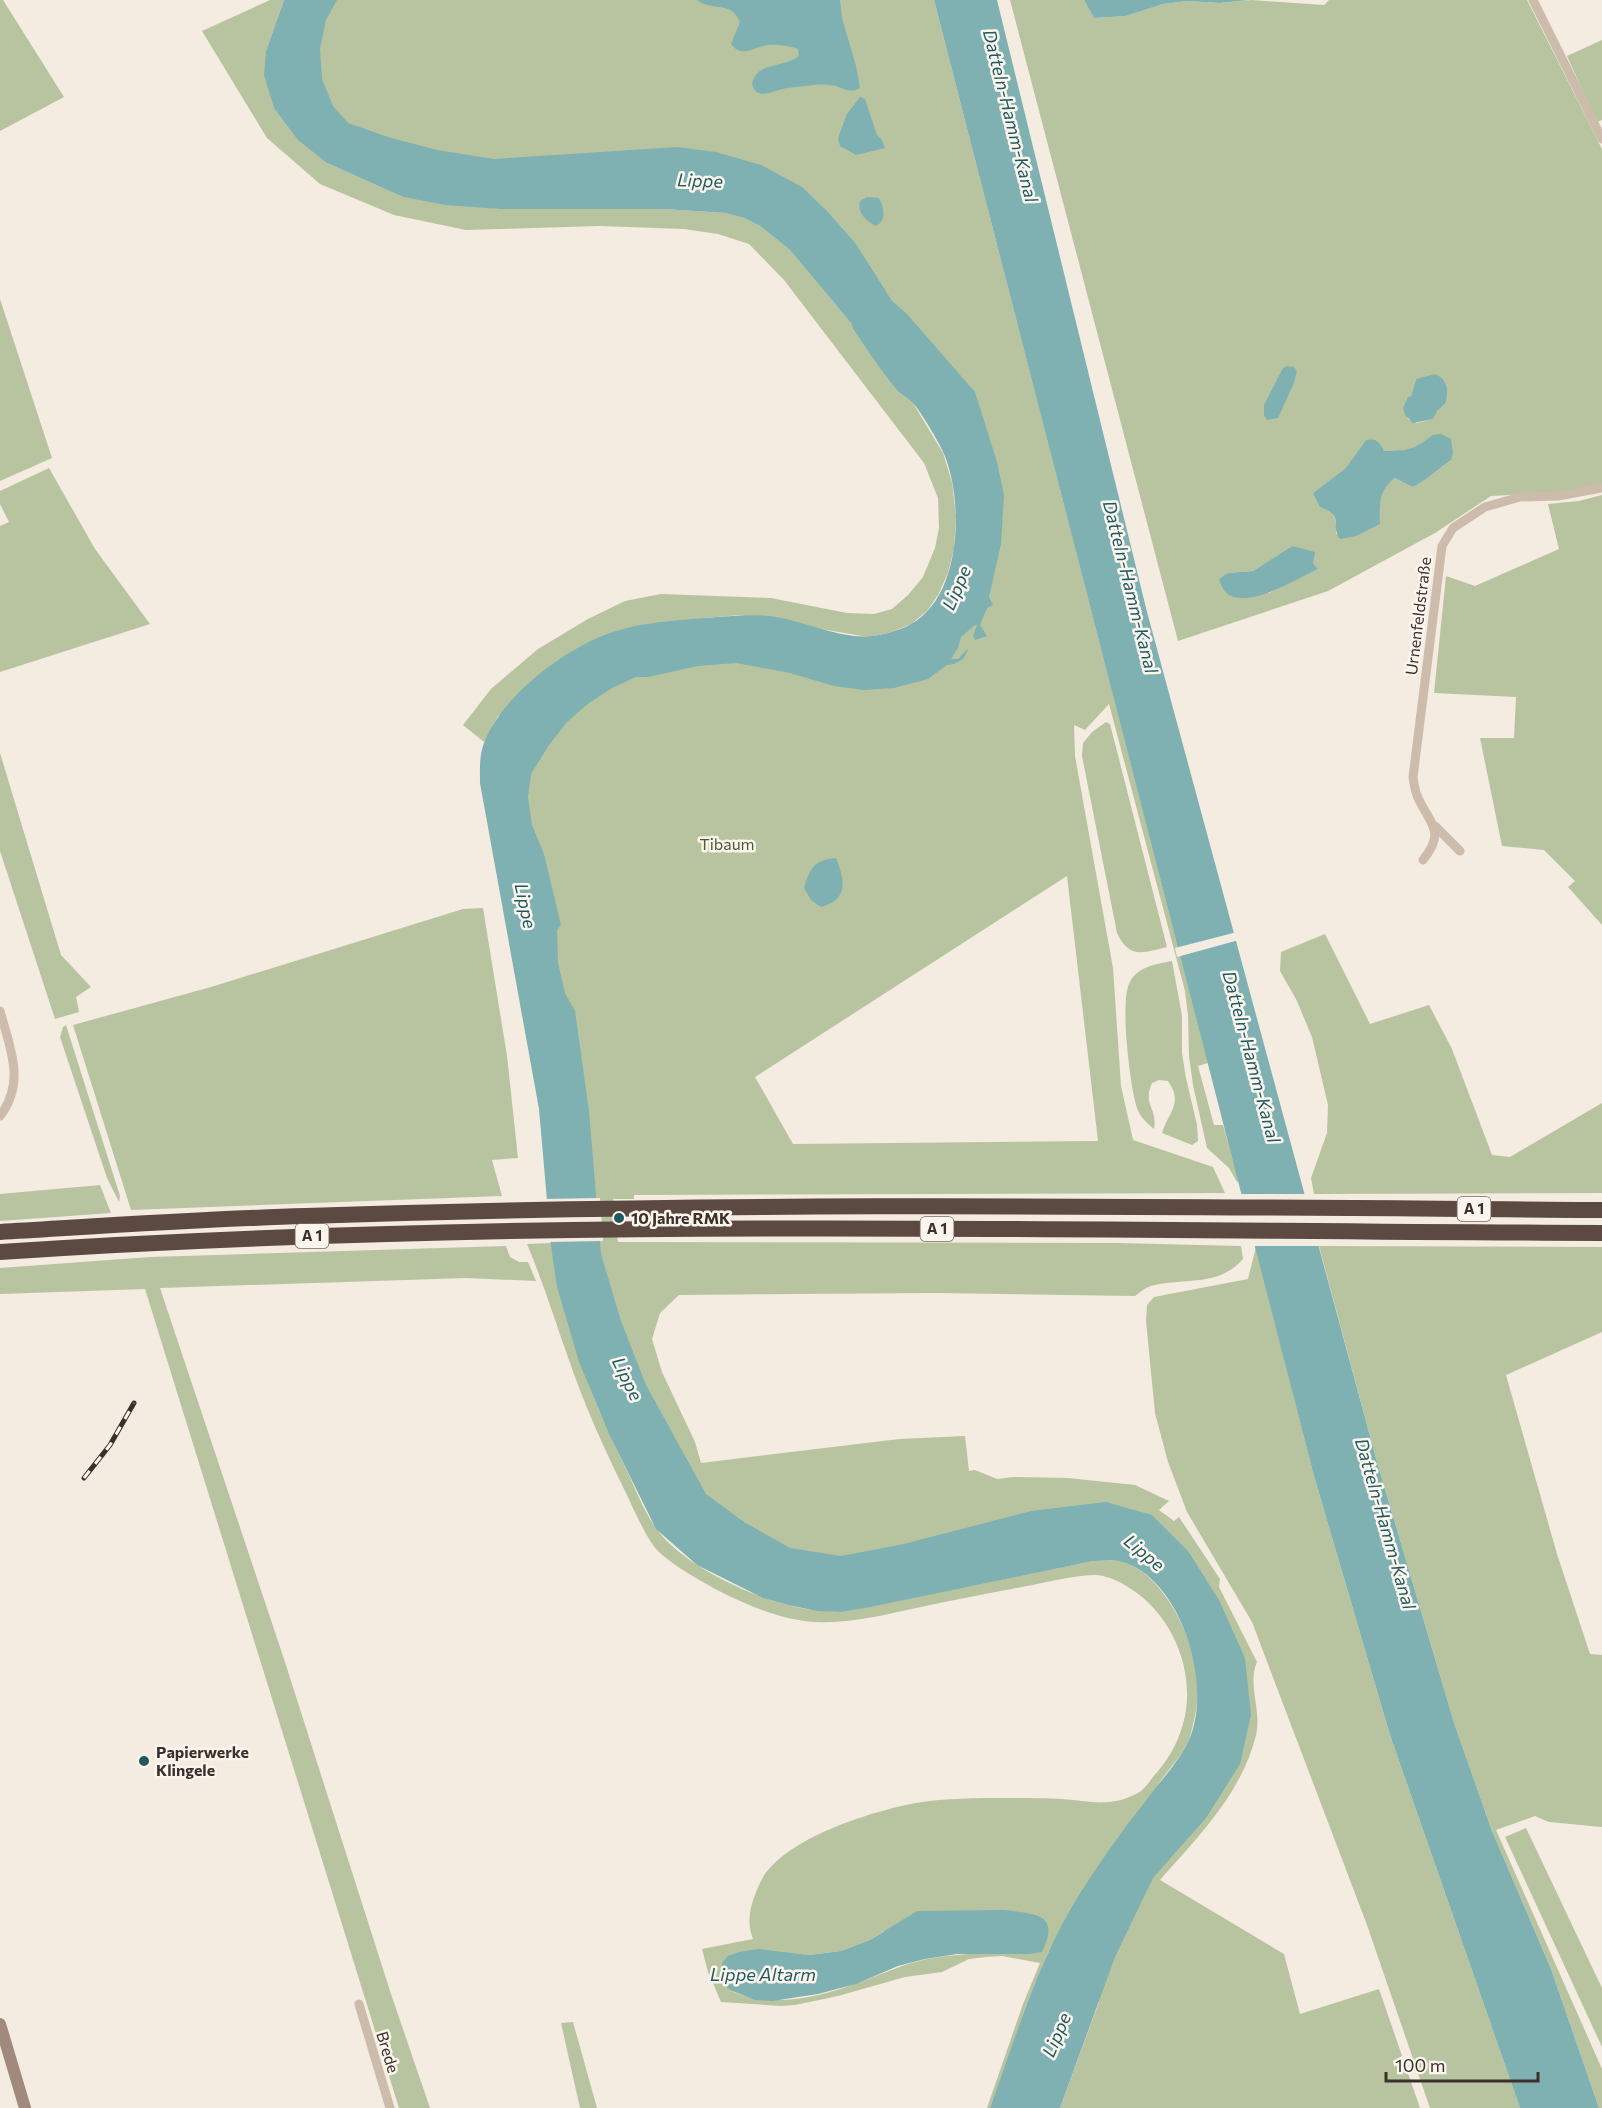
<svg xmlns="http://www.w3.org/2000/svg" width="1602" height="2108" viewBox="0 0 1602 2108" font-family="Commissioner,sans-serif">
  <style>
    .green { fill: #b8c4a0; fill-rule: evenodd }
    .water { fill: #7fb0b2 }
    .pier { fill: #f4ebe1 }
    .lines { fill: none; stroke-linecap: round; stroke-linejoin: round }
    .street { stroke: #cdbbac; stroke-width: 9 }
    .secondary { stroke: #a18a7d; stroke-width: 12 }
    .highway { stroke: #5c4a42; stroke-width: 16 }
    .rail-casing { stroke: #3b302b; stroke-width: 5 }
    .rail { stroke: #fbf5ee; stroke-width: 3; stroke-dasharray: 9; stroke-linecap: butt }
    .poi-dot { fill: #1f5a5e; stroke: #fbf5ee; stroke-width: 2 }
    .labels { text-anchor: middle; stroke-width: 5; stroke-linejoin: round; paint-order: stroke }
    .shield { fill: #fbf5ee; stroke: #756b66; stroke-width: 1.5 }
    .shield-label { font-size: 15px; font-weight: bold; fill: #3b302b }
    .street-label { font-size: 16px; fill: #3b302b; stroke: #fbf5ee }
    .park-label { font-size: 16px; fill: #4a5a2e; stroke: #fbf5ee }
    .poi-label { font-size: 16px; font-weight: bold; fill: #3b302b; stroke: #fbf5ee; text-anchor: start }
    .water-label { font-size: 18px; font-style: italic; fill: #1f5a5e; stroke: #fbf5ee }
  </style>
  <rect width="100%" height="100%" fill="#f4ebe1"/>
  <path class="green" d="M0 0H3L64 97 0 131Z
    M270 0H284L266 51 327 163 403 197 500 209H664L725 213 744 218 760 226 790 250 851 323 853 329 900 393 913 403 943 453 952 482 956 516 954 549 948 573 938 595 927 611 911 624 892 632 868 637 739 615 705 618 498 716 484 742 463 725 491 689 538 649 588 619 625 601 661 594 771 598 847 613 874 614 892 609 908 595 923 577 935 548 939 528 938 498 924 463 784 280 749 244 718 234 684 229 600 226 466 230 394 215 320 184 267 138 202 31Z
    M310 0H934L1208 1063 1198 1066 1214 1125H1223L1239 1181 1237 1182 1229 1168 1207 1148 1193 1085 1189 1056 1188 1015 1185 991 1109 704 1085 730 1074 725 1075 756 1113 968 1121 1086 1133 1140 1213 1167 1225 1193 634 1195V1199H613L618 1242 1117 1243 1241 1246 1243 1259C1218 1288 1183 1277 1151 1286 1145 1288 1140 1292 1135 1296L937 1293 679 1295 660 1313 652 1339 662 1372 695 1442 701 1463 899 1439 965 1436 969 1471 975 1470 997 1479 1014 1477 1068 1478 1135 1485 1169 1501 1159 1510 1174 1521 1179 1517 1220 1579 1219 1587 1257 1662C1247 1684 1262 1711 1256 1735 1242 1793 1198 1837 1160 1880L1284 1954 1300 2014 1379 1989 1420 2108H1060L1099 2002 1049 1951 1026 2006 990 2108H987L1023 2004 1040 1963 1002 1956 986 1957 969 1959 942 1972 905 1977 838 1996 795 2005 781 2006 721 2002 708 1972 702 1949 753 1939C745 1919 752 1900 761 1881 782 1839 872 1811 916 1803 946 1798 978 1798 1008 1798 1026 1798 1044 1798 1062 1799 1090 1801 1110 1808 1138 1793 1144 1790 1149 1782 1153 1777 1168 1760 1177 1745 1183 1724 1197 1675 1174 1616 1131 1589 1121 1582 1109 1576 1096 1575 1074 1575 1049 1582 1027 1586 992 1593 957 1599 921 1607 887 1614 851 1624 815 1622 783 1620 755 1608 727 1595 707 1585 671 1565 656 1549 644 1534 632 1505 623 1487 603 1446 584 1404 569 1360 555 1321 543 1282 527 1244L551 1243C563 1326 589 1392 625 1467 635 1487 643 1510 656 1528 680 1563 747 1595 788 1605 805 1610 823 1611 842 1612L1093 1561C1106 1560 1121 1559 1133 1566 1170 1586 1197 1646 1198 1687 1198 1702 1195 1718 1191 1733 1186 1753 1168 1769 1157 1786L1221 1716 1159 1557 790 1579 634 1427 506 786 582 675 928 641 977 489 798 221 353 152 299 35ZM1067 876 1098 1141 793 1144 755 1077ZM884 1931 1028 1954C994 1952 960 1953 927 1959 902 1964 881 1975 857 1983 822 1997 767 2009 732 1991 727 1988 723 1982 720 1978L722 1963 789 1953 809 1955 841 1951 870 1940Z
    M1010 0H1084L1094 18 1126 16 1163 4 1187 1 1220 3 1252 0 1324 5 1329 0H1527L1602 149V484L1569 492 1491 496 1435 533 1328 591 1178 641ZM1429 377 1445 404 1437 411 1432 419 1417 423 1408 419 1403 408 1411 396 1416 379ZM1432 435 1451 460C1440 468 1423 483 1412 487L1395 478 1384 486 1379 506 1336 534C1337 510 1330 509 1313 493L1347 468 1366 440 1384 451H1401L1418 448ZM1292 546 1313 563 1318 569 1269 593 1228 573 1253 571Z
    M1602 40V120L1597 122 1567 56Z
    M0 299 52 458 0 481Z
    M49 468 95 549 150 624 0 672V526L9 522 0 504V491Z
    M1602 495V925L1568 887 1575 881 1544 850 1502 846 1480 738H1514L1516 697 1434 693 1446 576 1475 586 1559 549 1548 504 1579 501Z
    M1106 722 1110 724 1167 947C1143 953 1129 959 1117 933L1082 756 1083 743 1092 732Z
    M0 753 61 955 91 987 76 997 79 1012 55 1019 0 851Z
    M483 908 507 1056 518 1158 492 1160 502 1196 131 1210 73 1025 211 987 463 909Z
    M1325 934 1370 1024 1429 1005 1452 1049 1492 1155 1510 1157 1602 1103V1193L1314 1194 1311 1178 1327 1133 1328 1105 1312 1037 1296 999 1280 971 1281 952Z
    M1172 961 1182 1016V1053L1186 1078 1197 1125 1198 1141 1192 1145 1162 1133C1168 1112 1184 1104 1168 1081L1159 1080 1152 1083C1142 1105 1158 1108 1154 1129 1147 1123 1140 1117 1137 1108 1130 1086 1120 1004 1129 984 1136 967 1156 964 1172 961Z
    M66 1025 120 1196 119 1202 107 1178 60 1037 63 1027Z
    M100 1185 111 1213 0 1221V1194Z
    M506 1246 510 1257 519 1262H528L536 1281 466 1278 160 1288 284 1659 391 1994 430 2108H399L145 1289 0 1294V1268L150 1257Z
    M1319 1246 1602 1247V1332L1506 1375 1557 1554 1590 1654 1602 1655V1827L1549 1822 1535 1816 1496 1830 1602 2069V2108H1599L1551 1969 1492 1831 1454 1723 1377 1462Z
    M1256 1247 1314 1476 1390 1735 1520 2108H1430L1367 1925 1252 1622 1187 1512 1168 1462 1155 1413 1146 1321 1147 1305 1154 1297 1248 1279Z
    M1526 1828 1602 1988V2047L1505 1837Z
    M573 2022 597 2108H580L561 2023Z"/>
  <path class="water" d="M284 0H337L326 20 320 49 322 79 333 106 348 123 388 137 437 150 494 159 677 147 716 152 761 165 802 187 827 211 856 244 892 301 906 313 975 392 997 462 1004 495 1001 544 989 597 993 605 987 608 980 625 987 636 975 640 973 636 977 625H975L961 637 958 648 951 659H958L969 648 963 659 954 664 947 665 928 679 894 688 864 690 834 686 790 673 736 663 698 666 648 677H636L612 688 589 703 567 722 549 745 531 774 528 797 532 825 544 854 561 925 557 930 558 963 565 993 575 1011 589 1111 601 1254 621 1321 646 1385 706 1494 744 1522 790 1548 841 1556 904 1544 1031 1511 1106 1502 1152 1515 1188 1551 1219 1600 1245 1658 1251 1715 1240 1764 1206 1818 1153 1878 1115 1957 1060 2108H990C1017 2032 1040 1955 1084 1887 1103 1858 1123 1829 1145 1802 1160 1781 1182 1759 1191 1735 1210 1683 1184 1592 1133 1566 1120 1559 1106 1560 1093 1561L870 1607 842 1612 817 1611 788 1605 763 1598 697 1565 656 1529 609 1434 579 1362 557 1287 551 1246 539 1109 480 783C480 769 479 756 484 743 501 699 554 658 595 639 629 623 669 621 706 618 727 616 748 614 769 616 800 619 841 640 872 636 885 634 899 631 911 624 962 596 964 501 944 454 939 442 921 412 913 403 909 399 903 396 899 392 882 373 868 350 853 329L851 323 790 250 760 226 744 218 725 213 664 209H500L446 205 403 197 327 163 298 140 274 108 264 75 266 51Z
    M697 0H840L842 18 856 66 860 88C849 95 840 85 829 85 822 84 813 85 806 86 800 87 793 87 787 88 774 90 757 102 752 84 757 61 782 69 799 56L798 49C790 46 777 44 768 45 754 47 742 59 731 44L740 22C731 0 712 12 697 0Z
    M934 0H997L1147 612 1377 1462 1454 1723 1492 1831 1551 1969 1599 2108H1520L1390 1735 1314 1476Z
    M1084 0H1249L1220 3 1187 1 1163 4 1126 16 1094 18Z
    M860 97 865 99 877 135 882 140 885 148 856 155 840 146 838 138 847 114Z
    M867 197 879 198C884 208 887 220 876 226 866 221 857 213 860 201Z
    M1287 366 1294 367 1297 371 1294 383 1278 418 1267 420 1264 415V405L1283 368Z
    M1435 374C1448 379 1449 392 1445 404L1437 411 1433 419 1413 423 1405 415 1403 408 1408 397 1411 396 1416 379Z
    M1441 434 1451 439 1453 453 1451 460C1441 467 1422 484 1412 487L1395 478C1379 489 1379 505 1380 524L1356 536 1340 539C1329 524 1346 516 1320 507L1313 493 1346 468 1366 440C1377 438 1379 442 1384 451 1407 451 1415 450 1432 435Z
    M1292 546 1315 552 1313 563 1318 569C1297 579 1252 607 1229 595 1224 592 1221 585 1219 579L1228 573 1253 571Z
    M836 858C845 881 849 899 821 907L811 900 804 888C810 868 814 860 836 858Z
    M1004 1910C1035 1914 1061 1913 1042 1952L1028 1954H957L925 1959 898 1966 856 1984 818 1994 772 2001 755 2000 730 1990 722 1983 720 1978 722 1963 728 1956 739 1952 758 1949 809 1955 841 1951 870 1940 917 1911Z"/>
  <path class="pier" d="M1237 932 1239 940 1177 957 1175 948Z
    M1240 1194H1307L1322 1246H1253Z
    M600 1198 603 1241 548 1242 544 1199Z"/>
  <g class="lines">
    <path class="street" d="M1533 0 1602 139
      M1435 826 1460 851
      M1423 860C1445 832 1432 826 1419 800 1415 793 1414 784 1413 777L1442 546 1453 528 1485 507 1520 497 1558 496 1602 488
      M0 1011C10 1048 26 1082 0 1116
      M359 2004 390 2108"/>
    <path class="secondary" d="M0 2024 25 2108"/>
    <path class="highway" d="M0 1232C102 1226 204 1219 306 1216 738 1201 1170 1207 1602 1210
      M0 1252C533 1216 1068 1231 1602 1233"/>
    <defs>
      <path id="rail" d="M84 1478 110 1445 134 1403"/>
    </defs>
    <use href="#rail" class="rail-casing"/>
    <use href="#rail" class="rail"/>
  </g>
  <g class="poi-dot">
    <circle cx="619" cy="1218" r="6"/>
    <circle cx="144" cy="1761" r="6"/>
  </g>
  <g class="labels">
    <g class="shield">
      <rect x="1457.5" y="1197" width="33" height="24" rx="4.5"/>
      <rect x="920.5" y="1217" width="33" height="24" rx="4.5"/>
      <rect x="295.5" y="1224" width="33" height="24" rx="4.5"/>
    </g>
    <g class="shield-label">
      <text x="1474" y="1214">A 1</text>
      <text x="937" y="1234">A 1</text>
      <text x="312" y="1241">A 1</text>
    </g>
    <g class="street-label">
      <text transform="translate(1418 616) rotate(-83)" y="6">Urnenfeldstraße</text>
      <text transform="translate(388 2052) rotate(73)" y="6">Brede</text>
    </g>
    <g class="park-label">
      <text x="727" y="850">Tibaum</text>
    </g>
    <g class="poi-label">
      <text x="631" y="1224">10 Jahre RMK</text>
      <text x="156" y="1758">Papierwerke<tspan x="156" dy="18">Klingele</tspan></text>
    </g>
    <g class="water-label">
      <text transform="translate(1010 116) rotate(76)" y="6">Datteln-Hamm-Kanal</text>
      <text transform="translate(700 181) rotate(2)" y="6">Lippe</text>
      <text transform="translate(1130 587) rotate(76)" y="6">Datteln-Hamm-Kanal</text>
      <text transform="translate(957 588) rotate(-67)" y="6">Lippe</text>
      <text transform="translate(525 906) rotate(78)" y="6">Lippe</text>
      <text transform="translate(1251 1057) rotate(75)" y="6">Datteln-Hamm-Kanal</text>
      <text transform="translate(627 1379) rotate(64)" y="6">Lippe</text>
      <text transform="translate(1385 1524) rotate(74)" y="6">Datteln-Hamm-Kanal</text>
      <text transform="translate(1144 1553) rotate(40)" y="6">Lippe</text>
      <text x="763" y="1981">Lippe Altarm</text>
      <text transform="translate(1057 2035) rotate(-67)" y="6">Lippe</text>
    </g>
  </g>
  <path d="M1386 2072v9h152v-9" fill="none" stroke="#3b302b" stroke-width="3"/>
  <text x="1395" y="2072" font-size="18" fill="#3b302b" stroke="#fbf5ee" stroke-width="4.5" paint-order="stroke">100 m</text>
</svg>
